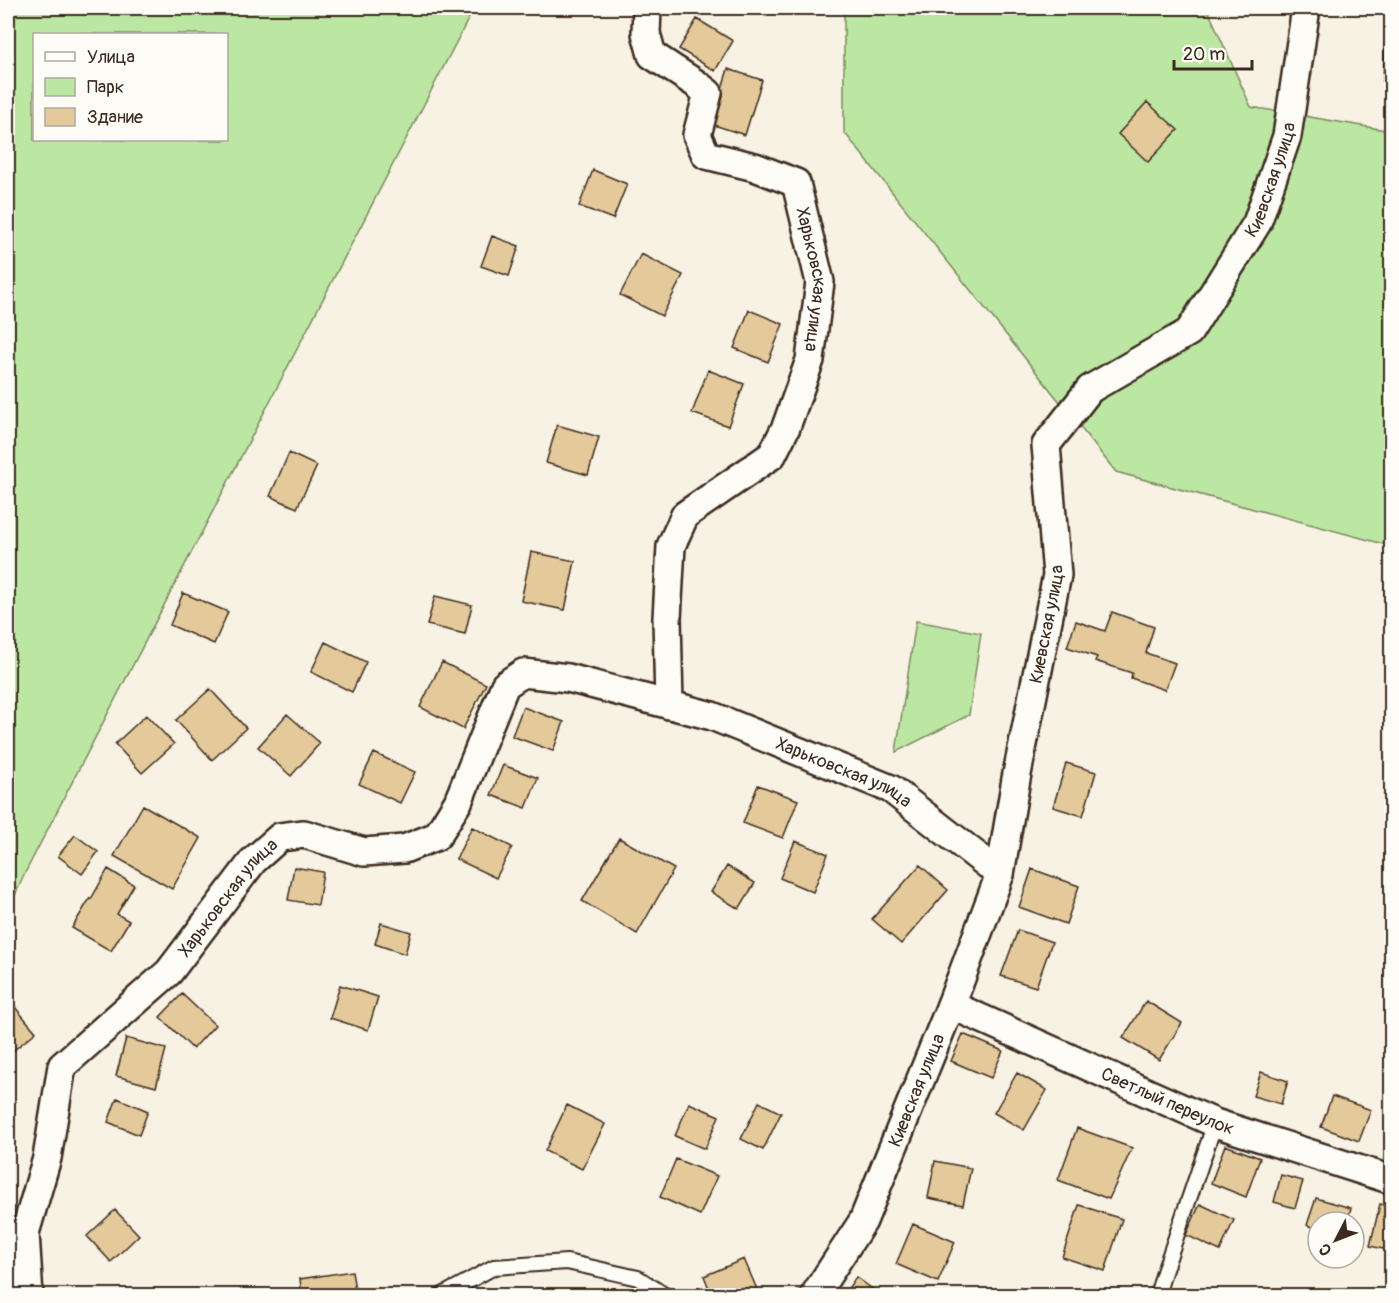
<svg xmlns="http://www.w3.org/2000/svg" width="1399" height="1303" viewBox="0 0 1399 1303" font-family="Pangolin,sans-serif">
  <style>
    .green { fill: #bce7a3; stroke: #7c8860; stroke-width: 1.5; fill-rule: evenodd }
    .building { fill: #e4ca9a; stroke: #3b2a1e; stroke-width: 1.5 }
    .lines { fill: none; stroke-linecap: round; stroke-linejoin: round }
    .service-casing { stroke: #3b2a1e; stroke-width: 18 }
    .minor-casing { stroke: #3b2a1e; stroke-width: 32 }
    .service { stroke: #fdfcf7; stroke-width: 14 }
    .minor { stroke: #fdfcf7; stroke-width: 27 }
    .labels { text-anchor: middle; stroke-width: 5; stroke-linejoin: round; paint-order: stroke }
    .street-label { font-size: 18px; fill: #3b2a1e; stroke: #fdfcf7 }
  </style>
  <rect width="100%" height="100%" fill="#f8f2e4"/>
  <filter id="ink" filterUnits="userSpaceOnUse"><feTurbulence type="fractalNoise" baseFrequency=".0167" numOctaves="2"/><feDisplacementMap in="SourceGraphic" scale="12" xChannelSelector="R" yChannelSelector="G"/><feConvolveMatrix kernelMatrix="1 2 1 2 8 2 1 2 1" color-interpolation-filters="sRGB"/></filter>
  <g filter="url(#ink)">
    <path class="green" d="M8 8H474L25 873 8 911ZM34 34H226V140H34Z
      M844 8H1207L1251 107 1391 131V546L1116 472 844 132Z
      M916 621 981 633 969 715 896 752Z"/>
    <path class="building" d="M697 19 733 41 715 71 679 49Z
      M1385 41 1392 42V84L1383 83Z
      M728 69 762 80 745 135 711 124Z
      M1147 102 1178 130 1148 162 1118 134Z
      M593 170 627 184 613 219 579 206Z
      M492 236 519 246 509 276 481 266Z
      M641 254 683 275 662 316 620 295Z
      M749 310 783 324 768 362 734 348Z
      M708 370 744 384 728 426 692 413Z
      M557 425 599 437 588 475 546 463Z
      M289 453 317 466 297 508 270 496Z
      M531 552 575 561 565 610 521 601Z
      M183 593 228 612 214 644 170 625Z
      M435 596 472 605 465 634 427 625Z
      M1112 612 1154 627 1146 653 1175 663 1165 690 1131 678 1132 673 1095 661 1097 657 1067 647 1076 621 1105 631Z
      M325 642 366 662 352 692 311 672Z
      M442 662 486 684 463 729 420 707Z
      M210 689 246 728 212 760 176 720Z
      M523 707 564 722 553 751 512 736Z
      M287 714 320 743 291 776 258 747Z
      M146 715 174 744 142 773 115 744Z
      M374 753 415 772 400 803 359 784Z
      M1066 763 1096 772 1083 816 1053 807Z
      M503 765 538 778 526 808 491 795Z
      M758 785 798 800 783 838 743 823Z
      M143 805 201 838 172 889 114 856Z
      M472 827 512 847 496 878 456 859Z
      M75 835 98 852 82 874 58 856Z
      M619 838 674 869 637 934 582 901Z
      M795 841 828 854 813 892 780 878Z
      M920 865 948 890 901 944 872 919Z
      M727 866 755 883 739 909 711 892Z
      M294 867 323 872 318 905 288 900Z
      M108 869 134 885 117 914 129 921 111 951 72 928 90 898 91 899Z
      M1032 869 1079 886 1066 924 1019 907Z
      M381 923 411 932 405 954 375 944Z
      M1018 930 1052 942 1036 987 1001 976Z
      M340 985 378 997 368 1030 330 1018Z
      M182 994 215 1025 193 1049 160 1017Z
      M1146 1001 1182 1023 1159 1060 1123 1038Z
      M14 1006 36 1032 8 1055V1011Z
      M963 1034 1003 1051 991 1078 951 1061Z
      M126 1038 166 1049 156 1087 116 1076Z
      M1261 1072 1288 1081 1281 1104 1253 1096Z
      M1017 1073 1047 1090 1024 1130 994 1113Z
      M1332 1096 1371 1110 1359 1141 1321 1127Z
      M117 1098 148 1111 139 1135 108 1122Z
      M759 1102 781 1113 763 1150 741 1139Z
      M689 1103 719 1116 705 1149 675 1136Z
      M567 1105 605 1124 582 1169 545 1151Z
      M1077 1128 1132 1148 1109 1199 1058 1180Z
      M1225 1145 1260 1158 1246 1197 1211 1183Z
      M676 1159 717 1176 700 1215 660 1197Z
      M935 1161 971 1168 963 1205 928 1198Z
      M1281 1175 1303 1181 1295 1208 1274 1202Z
      M1316 1198 1351 1208 1347 1222H1318V1229L1307 1225Z
      M1200 1204 1234 1220 1220 1251 1186 1235Z
      M1380 1204 1392 1207V1251L1370 1246Z
      M1079 1205 1122 1219 1105 1271 1062 1257Z
      M115 1210 139 1235 111 1262 87 1236Z
      M913 1224 955 1242 938 1282 896 1264Z
      M744 1259 759 1294 754 1296H712L704 1276Z
      M352 1271 356 1296H302L300 1279Z
      M856 1277 882 1296H843Z
      M1020 1288 1044 1296H1017Z"/>
    <g class="lines">
      <defs>
        <path id="service" d="M441 1296 494 1267 567 1262 638 1278 666 1296
          M1157 1296 1163 1275 1215 1123"/>
        <g id="minor">
          <path id="s1" d="M647 8 646 33 652 55 695 83 708 93 697 135 706 155 755 167 796 183 820 282 810 360 786 427 772 455 685 515 671 546 667 618 669 705"/>
          <path id="s2" d="M951 1005 1215 1123 1392 1180"/>
          <path id="s3" d="M29 1296 25 1233 47 1158 62 1066 169 972 253 861 280 837 304 834 364 852 404 849 437 836 458 802 505 685 523 673 568 678 712 716 891 789 1000 874"/>
          <path id="s4" d="M814 1296 863 1221 951 1005 1000 874 1016 779 1057 575 1046 445 1090 389 1189 332 1257 223 1287 136 1306 8"/>
        </g>
      </defs>
      <use href="#service" class="service-casing"/>
      <use href="#minor" class="minor-casing"/>
      <use href="#service" class="service"/>
      <use href="#minor" class="minor"/>
    </g>
  </g>
  <g class="labels">
    <g class="street-label">
      <text dy="6" stroke="none"><textPath href="#s4" startOffset="1257">Киевская улица</textPath></text>
      <text dy="6" stroke="none"><textPath href="#s1" startOffset="374">Харьковская улица</textPath></text>
      <text dy="6" stroke="none"><textPath href="#s4" startOffset="717">Киевская улица</textPath></text>
      <text dy="6" stroke="none"><textPath href="#s3" startOffset="1240">Харьковская улица</textPath></text>
      <text dy="6" stroke="none"><textPath href="#s3" startOffset="472">Харьковская улица</textPath></text>
      <text dy="6" stroke="none"><textPath href="#s4" startOffset="231">Киевская улица</textPath></text>
      <text dy="6" stroke="none"><textPath href="#s2" startOffset="237">Светлый переулок</textPath></text>
    </g>
  </g>
  <rect width="1399" height="1303" fill="none" stroke="#fdfcf7" stroke-width="30"/>
  <rect x="15" y="15" width="1369" height="1273" fill="none" stroke="#3b2a1e" stroke-width="2" filter="url(#ink)"/>
  <rect x="33" y="33" width="195" height="108" fill="#fdfcf7" stroke="#afa8a0" stroke-width="1.5"/>
  <rect x="45" y="52" width="30" height="9" fill="#fdfcf7" stroke="#afa8a0" stroke-width="1.5"/>
  <text x="87" y="63" font-size="18" fill="#3b2a1e">Улица</text>
  <rect x="45" y="78" width="30" height="18" fill="#bce7a3" stroke="#afa8a0" stroke-width="1.5"/>
  <text x="87" y="93" font-size="18" fill="#3b2a1e">Парк</text>
  <rect x="45" y="108" width="30" height="18" fill="#e4ca9a" stroke="#afa8a0" stroke-width="1.5"/>
  <text x="87" y="123" font-size="18" fill="#3b2a1e">Здание</text>
  <g transform="translate(1336 1240) rotate(228)"><circle r="28" fill="#fdfcf7" stroke="#afa8a0" stroke-width="1.5"/>
  <path d="M0-4.5L10 22L0 15L-10 22Z" fill="#3b2a1e"/>
  <text y="-9" font-size="16" font-weight="bold" text-anchor="middle" fill="#3b2a1e">С</text>
  </g>
  <path d="M1174 60v9h78v-9" fill="none" stroke="#3b2a1e" stroke-width="3"/>
  <text x="1183" y="60" font-size="18" fill="#3b2a1e" stroke="#fdfcf7" stroke-width="4.5" paint-order="stroke">20 m</text>
</svg>
